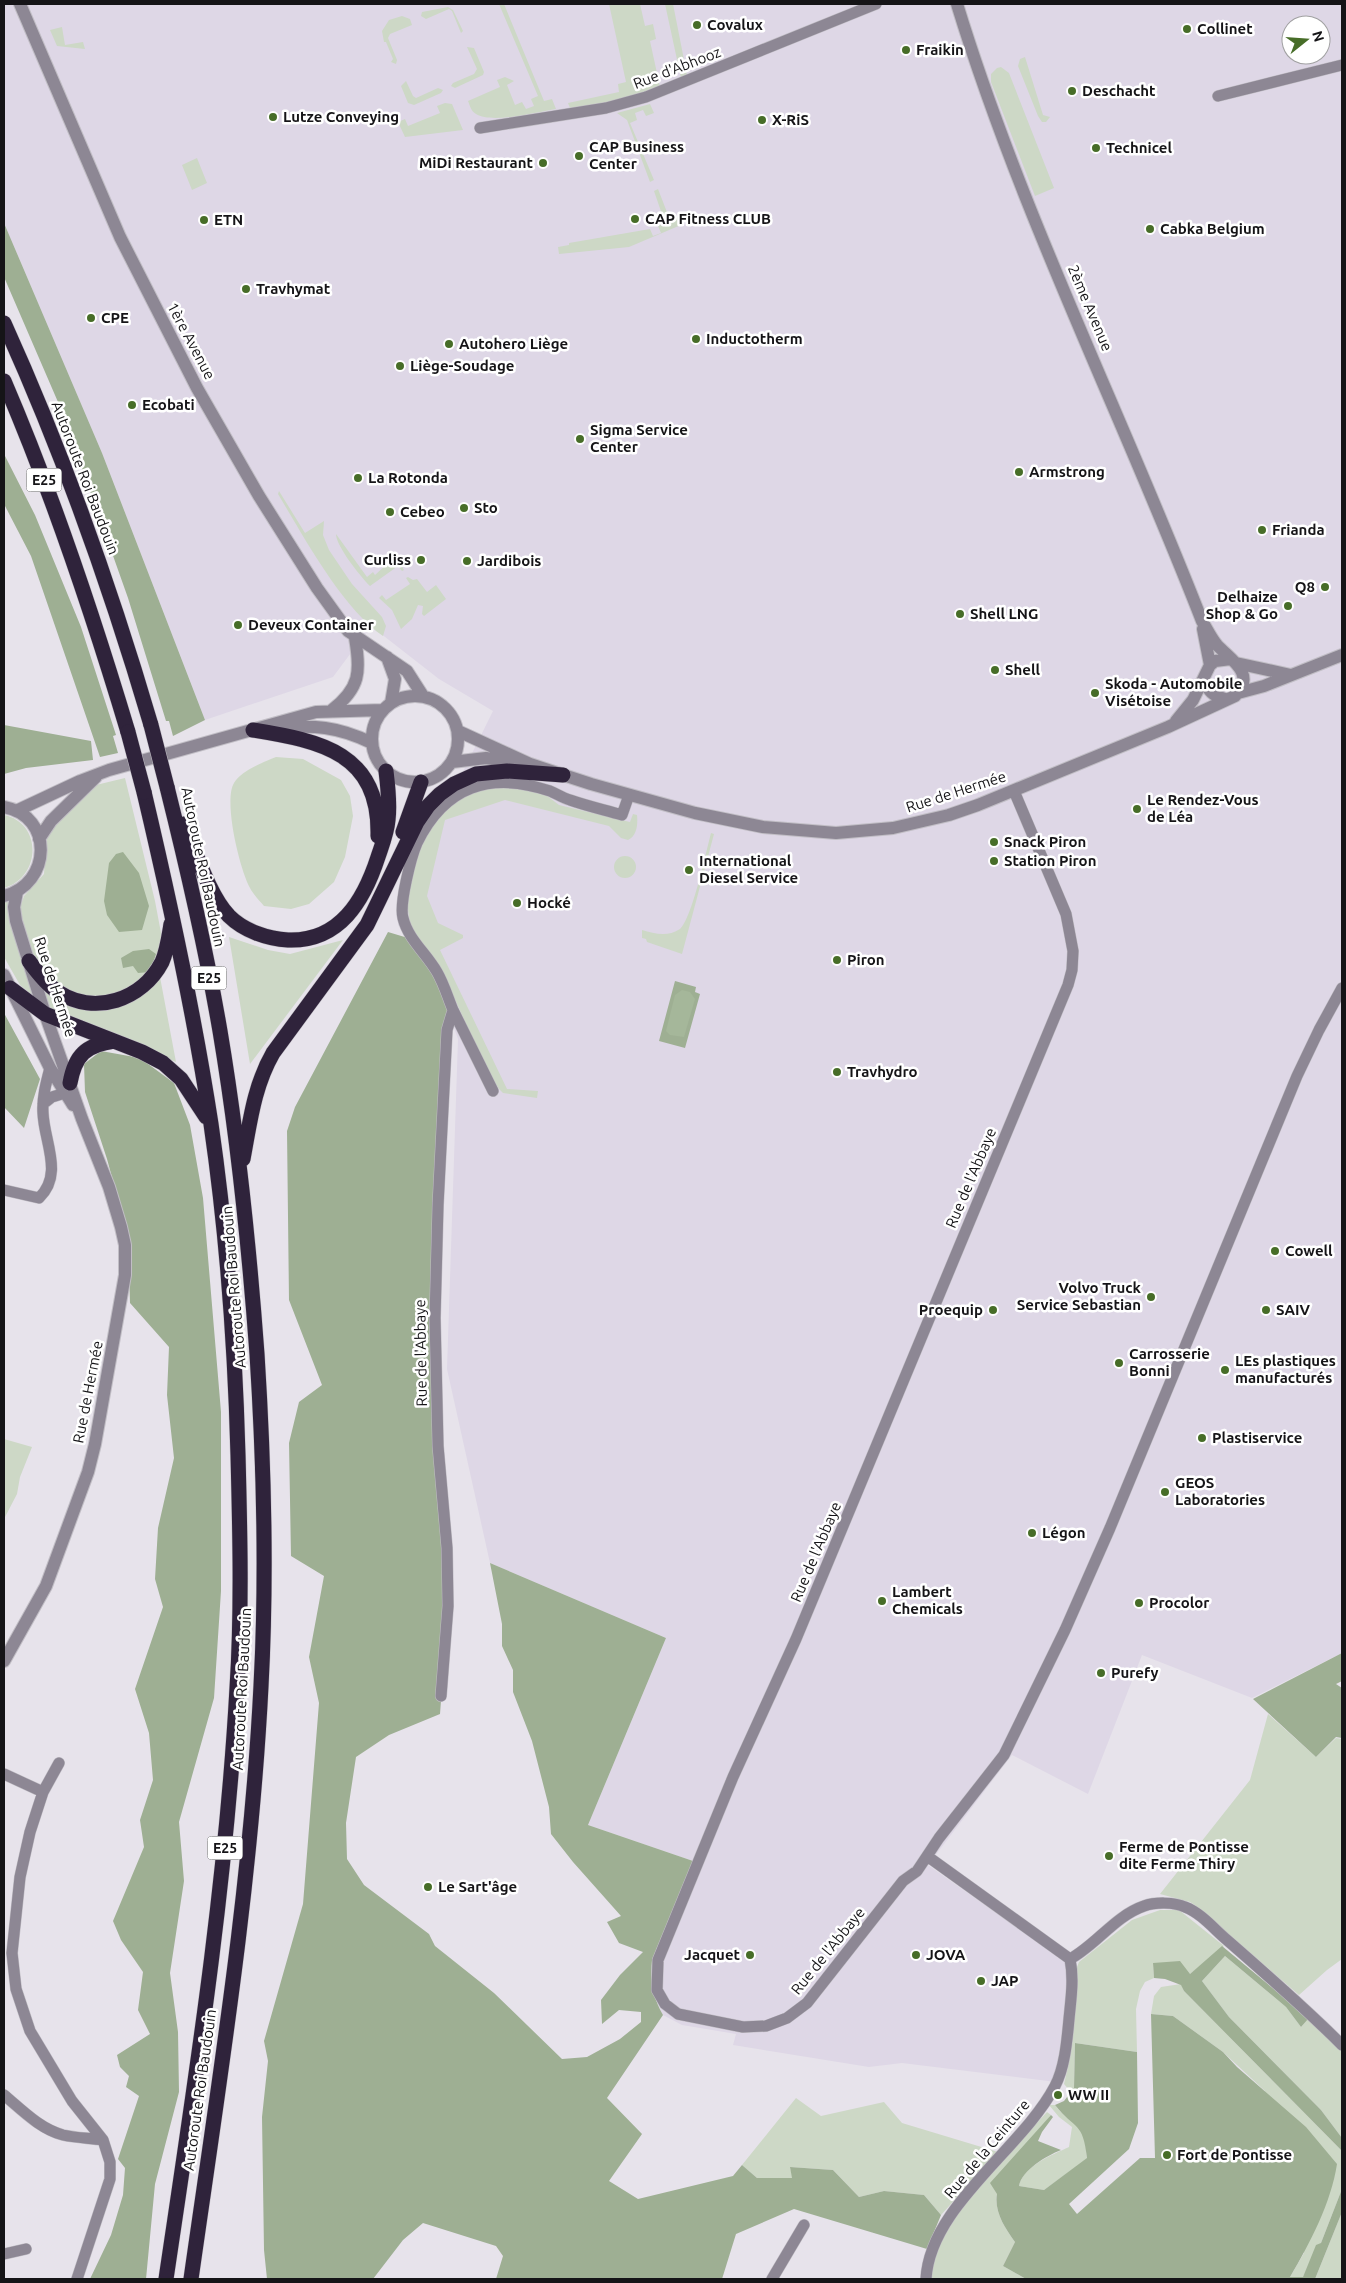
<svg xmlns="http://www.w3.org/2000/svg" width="1346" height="2283" viewBox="0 0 1346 2283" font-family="Ubuntu,sans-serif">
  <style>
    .built { fill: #ded7e6; fill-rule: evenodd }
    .green { fill: #cdd8c6 }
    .forest { fill: #9eaf93 }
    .water { fill: #a5b79a }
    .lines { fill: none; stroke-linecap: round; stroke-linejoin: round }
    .minor-casing { stroke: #c1bec5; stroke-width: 12 }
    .tertiary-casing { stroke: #c1bec5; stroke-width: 14 }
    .motorway-casing { stroke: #c1bec5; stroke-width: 16 }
    .minor { stroke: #8d8794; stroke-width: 11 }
    .tertiary { stroke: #8d8794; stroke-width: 12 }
    .motorway { stroke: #2f233b; stroke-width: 15 }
    .motorway-bridge-casing { stroke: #c1bec5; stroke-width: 16; stroke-linecap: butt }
    .motorway-bridge { stroke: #2f233b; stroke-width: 15 }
    .poi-dot { fill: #476d28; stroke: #fff; stroke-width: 2 }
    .labels { text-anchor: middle; stroke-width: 5; stroke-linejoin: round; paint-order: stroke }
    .shield { fill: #fff; stroke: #5b5a5d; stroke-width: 1 }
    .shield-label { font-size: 14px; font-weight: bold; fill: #151417 }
    .poi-label { font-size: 15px; font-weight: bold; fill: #151417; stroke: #fff; text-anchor: start }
    .street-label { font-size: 15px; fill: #151417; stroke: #fff }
  </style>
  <rect width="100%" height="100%" fill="#e7e3eb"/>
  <path class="built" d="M4 4H1342V1653L1252 1698 1142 1655 1088 1794 1012 1755 928 1865 1067 1963 1064 2022 1056 2082 902 2063 869 2067 733 2045 736 2034 682 2025 663 2015 657 2004 650 1976 652 1960 693 1861 588 1825 666 1638 490 1563 447 1369 458 1039 434 973 398 925 438 822 493 711 439 679 371 626 333 677 205 720 102 453 4 223ZM1291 25H1321V55H1291Z"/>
  <path class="green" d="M499 4H504L544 101 552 99 556 109C537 112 492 124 476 114 471 111 470 106 468 101L500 87 497 80 505 77 514 81 507 85 515 105 522 102 526 109 534 106 531 99 538 96Z
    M609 4H640L645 26 653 24 656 39 650 41 660 87 615 101 570 108 568 103 619 92 618 84 626 82Z
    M665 4H673L687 75 681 78Z
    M448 7 453 10 463 31 461 33 452 11 449 9 426 19 421 16 422 12Z
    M402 16 410 19 412 25 390 34 388 38 397 60 396 64 391 62 393 59 386 42H384L382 31 389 20Z
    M62 27 65 45 83 42 85 49 57 46 50 30Z
    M467 47 474 48 484 72 483 75 455 88 451 86 453 83 474 74 477 69Z
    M1025 57 1043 115 1050 117 1046 122H1042L1038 116 1018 66 1020 59Z
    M1001 67 1009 73 1054 188 1035 196 991 82V74L997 68Z
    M406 81 413 96 416 98 438 88 443 90 441 93 414 105 408 103 401 86Z
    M445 103 452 104 463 130 405 137 398 122 405 119 408 126 440 113 437 106Z
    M650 104 654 113 646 116 643 110 635 113 637 120 630 123 654 180 650 182 627 120 617 113Z
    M197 158 207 183 192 190 182 165Z
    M658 189 670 220 678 217 681 225 629 247 559 254 558 247 569 245V243L650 229 653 236 661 233 658 226 665 223 654 191Z
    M279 491 305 533 324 521 323 535 329 550 352 584 382 617 386 626 383 636C342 608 304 537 278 494Z
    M336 534 367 577 373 572 375 575 389 562 392 566 399 562 404 570 402 571 398 566 370 586C360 576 336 546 336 534Z
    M408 577 413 580 417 579 427 592 436 585 446 599 424 616 422 614 423 606 418 605 412 619 401 629 392 610 379 598 382 595 386 600 410 584 406 578Z
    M276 757 303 759 341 780 350 796 353 816 345 857 334 882 309 904 291 909 264 906C259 900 253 894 250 888 240 870 223 801 234 783 242 770 262 763 276 757Z
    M125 778 155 901 161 933 159 956 150 973 124 992 96 998 63 990 35 959 21 924 20 908 24 896 44 874 46 841 50 828 96 785Z
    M512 787 546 795 559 805 630 822 633 814 637 815C638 824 637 836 628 840L621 838 609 826 505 800 445 820 427 896 438 923 463 935V938L440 950 507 1089 538 1091 537 1098 503 1093 499 1089C481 1061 468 1028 454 997 449 987 445 975 439 966 429 951 415 940 410 922 399 874 428 810 474 792 486 787 499 788 512 787Z
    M4 815C43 823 41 878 4 888Z
    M711 833 714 834 682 954 647 942 646 939 642 938V930C655 934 668 937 680 929 692 919 706 852 711 833Z
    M614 867a11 11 0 1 1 22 0a11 11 0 1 1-22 0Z
    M9 901C11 933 23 966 34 997L20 985 4 957V902Z
    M229 937 268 950 290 954 343 940 250 1064Z
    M160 977 176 1062 65 1015 50 1011 41 988C92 1020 117 1020 160 977Z
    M4 1439 32 1447 20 1477 17 1494 4 1519Z
    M1268 1714 1316 1757 1336 1738 1342 1739V1959L1327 1970 1299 1995 1196 1906 1190 1902 1160 1894 1250 1780Z
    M1160 1910H1179L1224 1946 1190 1974 1153 1963 1154 1978 1145 1982 1140 1991 1136 2009 1137 2052 1075 2043 1074 2088 1071 2092 1064 2084 1068 2067 1077 1967 1079 1962 1132 1920Z
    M1225 1956 1286 2007 1301 2027 1309 2018 1342 2050V2138L1321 2110 1229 2017 1202 1981Z
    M1181 1984 1184 1991 1342 2151V2189L1321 2243 1303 2277H1290L1304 2253 1265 2091 1223 2052 1173 2016 1151 2014 1154 1996 1161 1987Z
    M796 2098 821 2116 884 2102 902 2123 998 2152 941 2215 924 2195 884 2191 859 2197 833 2170 790 2167 793 2179 757 2178 742 2165Z
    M1049 2105H1055C1063 2116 1070 2118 1079 2127 1086 2134 1086 2149 1087 2159L1044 2190 1019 2186C1023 2166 1052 2155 1069 2147L1072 2127 1059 2117Z
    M1047 2112 1051 2115 1031 2140 997 2194C994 2212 1005 2228 1015 2242L1003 2266 1026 2279H929C931 2270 931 2258 935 2249 962 2196 1008 2155 1047 2112Z
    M1342 2212V2279H1315Z"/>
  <path class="forest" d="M4 223 102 453 205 720 173 736 169 721H166L128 598 61 409 4 277Z
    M4 454 35 515 81 627 116 735 113 736 118 753 100 757 31 556 4 504Z
    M4 725 91 741 93 760 26 768 4 774Z
    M123 852 139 873 149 906 142 930 119 932 107 915 104 901 109 863 116 854Z
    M388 932 408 938 434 973 450 1018 435 1318 448 1606 440 1714 389 1735 356 1757 346 1823 347 1859 364 1885 429 1934 435 1946 494 1993 562 2059 587 2057 620 2039 641 2022V2012L619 2010 602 2024 601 2000 620 1975 643 1952 619 1943 607 1922 621 1916 573 1862 551 1834 549 1807 532 1741 513 1692V1670L502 1646V1624L490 1563 666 1638 588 1825 693 1861 652 1960C650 1981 653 1997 663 2015L607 2098 642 2134 609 2181 638 2199 733 2176 742 2165 757 2178H792L790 2167 833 2170 859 2197 884 2191 924 2195 941 2215 927 2249 794 2209 736 2234 722 2279H496L503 2256 496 2246 423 2223 403 2240 373 2279H267L264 2250 262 2117 268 2061 264 2041 303 1904 319 1703 309 1657 324 1576 291 1556 289 1443 299 1402 322 1385 289 1300 287 1131 295 1107Z
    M149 949 156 954 150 972 138 973 133 966 123 968 121 958 133 951Z
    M675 981 696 987 695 992 700 994 685 1048 659 1041Z
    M4 1013 40 1079 24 1128 4 1107Z
    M101 1051 140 1058 174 1083 190 1125 203 1198 221 1412V1591L214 1698 179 1822 184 1881 170 1973 178 2032 179 2092 155 2184 146 2279H90L111 2235 123 2195 125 2168 118 2159 139 2096 126 2087 129 2076 120 2067 117 2055 150 2034 138 2010 143 1972 121 1940 113 1921 144 1847 140 1820 153 1780 149 1733 135 1689 163 1607 155 1579 158 1528 174 1458 167 1395 169 1347 130 1303 128 1236 107 1159 85 1092 84 1064Z
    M1342 1653V1681L1336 1684 1342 1688V1738L1336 1737 1316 1757 1253 1699Z
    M1222 1946 1309 2018 1301 2027 1286 2007 1225 1956 1202 1981 1229 2017 1321 2110 1342 2138V2151L1184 1991 1181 1985 1165 1979 1154 1978 1153 1963 1180 1961 1190 1974Z
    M1151 2014 1173 2016 1223 2052 1237 2067 1306 2127 1337 2164C1331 2203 1310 2243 1290 2277H1303L1316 2245 1321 2243 1342 2189V2212L1315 2279H1026L1003 2266 1015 2242C1005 2228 994 2212 997 2194L990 2183 1051 2115 1053 2117 1042 2132 1038 2141 1061 2150C1046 2156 1022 2170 1019 2186L1044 2190 1087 2158C1083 2121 1075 2130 1055 2105L1064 2101 1074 2088 1075 2043 1137 2052 1138 2123 1129 2149 1069 2204 1077 2214 1140 2158H1155Z"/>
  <path class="water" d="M682 990 690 992 695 999 684 1037 670 1035 666 1031 675 995Z"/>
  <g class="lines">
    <defs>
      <path id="minor" d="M1218 96 1342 65
        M480 128 606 108 646 97 876 4
        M1014 791 1066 914 1073 951 1072 970 1068 985 796 1639 733 1777 658 1960 657 1990 665 2004 678 2014 743 2027 766 2026 787 2018 807 2003 903 1881 917 1871 939 1838 1004 1755 1065 1630 1110 1528 1297 1076 1319 1030 1342 988
        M453 1010 493 1091
        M43 1104 52 1097 65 1093
        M4 1190 39 1198C64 1174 44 1142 43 1113 42 1098 46 1083 50 1068
        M441 1696 448 1606 447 1548 438 1446 435 1318 438 1205 447 1030 453 1010C448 998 444 984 437 972 426 953 408 939 403 918 399 904 411 857 417 843 445 786 490 771 550 791 557 794 563 798 570 800 587 806 605 810 622 815L629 795
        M59 1763 43 1792 30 1832 20 1877 12 1953 16 1989 30 2031 72 2101 103 2140 110 2162V2179L77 2279
        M4 1774 43 1792
        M927 1856 1070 1959
        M1070 1959C1096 1945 1115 1916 1144 1906 1155 1902 1174 1902 1185 1907 1201 1913 1214 1929 1227 1940 1266 1974 1305 2008 1342 2045
        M4 2095C22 2110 40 2129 63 2135 76 2138 90 2138 103 2140
        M4 2254 26 2249
        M772 2279 804 2225
        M926 2279C930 2206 1022 2149 1055 2086 1065 2067 1067 2040 1069 2019 1071 1998 1074 1979 1070 1959"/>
      <path id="tertiary" d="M20 4 120 237 197 388 259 496 317 588 348 631 407 671 423 696
        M1203 629 1210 665
        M387 657 395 679 391 703
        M1236 663 1291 675
        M1204 679C1208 691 1213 696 1225 699
        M1238 693 1264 686 1342 655
        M372 739a43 43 0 1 1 86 0a43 43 0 1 1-86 0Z
        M332 710C360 688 361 672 355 638
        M1176 721 1193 700 1210 665 1215 661 1231 659
        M276 728C314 725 337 726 372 743
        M458 731 530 764 591 784 695 813 763 827 836 833 893 828 949 815 978 805 1168 727 1235 696C1257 674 1231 660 1217 645 1211 638 1207 629 1202 621 1122 415 1022 216 957 4
        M452 762 486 758 523 764
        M4 807C54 816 52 884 4 896
        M16 811 80 781 109 770 316 712 383 710
        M39 839 51 821 96 777
        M4 975 50 1068 73 1105
        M4 1661 46 1586 88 1472 95 1444 125 1275V1245L121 1227 109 1187 82 1119 45 1014 16 921 14 907 17 892"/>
      <path id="motorway" d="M4 323C63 453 111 589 151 725
        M4 381C53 495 92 612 128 732
        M253 730C321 741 380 753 378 836
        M167 787C187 867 206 949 220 1031 238 1138 249 1245 257 1354 264 1464 267 1575 261 1686 251 1885 219 2082 191 2279
        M144 792C170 902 194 1013 211 1124 227 1234 235 1344 238 1455 240 1532 242 1611 237 1688 226 1887 195 2083 166 2279
        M184 824C196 852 209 895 229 916 244 931 268 939 288 940 340 942 364 900 378 857 382 845 387 833 388 820 390 804 388 787 386 771
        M403 832 421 782
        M29 961C37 972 46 984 58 992 95 1016 142 1000 162 962 167 951 169 936 171 924
        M10 988 45 1014 142 1052 163 1063 181 1079 206 1117
        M70 1083C75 1055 86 1045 114 1041
        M243 1159C250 1122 254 1086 273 1053L367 925 417 822 428 806 440 794 454 784 476 774 507 771 563 775"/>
    </defs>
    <use href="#minor" class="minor-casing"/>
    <use href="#tertiary" class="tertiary-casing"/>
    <use href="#motorway" class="motorway-casing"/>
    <use href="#minor" class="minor"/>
    <use href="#tertiary" class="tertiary"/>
    <use href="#motorway" class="motorway"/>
    <defs>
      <path id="motorway-bridge" d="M151 725 167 787
        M128 732 144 792"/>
    </defs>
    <use href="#motorway-bridge" class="motorway-bridge-casing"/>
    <use href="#motorway-bridge" class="motorway-bridge"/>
  </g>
  <g class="poi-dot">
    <circle cx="697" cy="25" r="5"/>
    <circle cx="1187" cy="29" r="5"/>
    <circle cx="906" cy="50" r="5"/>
    <circle cx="1072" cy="91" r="5"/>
    <circle cx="273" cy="117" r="5"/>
    <circle cx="762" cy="120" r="5"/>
    <circle cx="1096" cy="148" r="5"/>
    <circle cx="579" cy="156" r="5"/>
    <circle cx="543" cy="163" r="5"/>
    <circle cx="635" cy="219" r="5"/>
    <circle cx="204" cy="220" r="5"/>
    <circle cx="1150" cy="229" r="5"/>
    <circle cx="246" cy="289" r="5"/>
    <circle cx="91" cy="318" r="5"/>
    <circle cx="696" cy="339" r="5"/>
    <circle cx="449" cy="344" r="5"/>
    <circle cx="400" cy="366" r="5"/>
    <circle cx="132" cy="405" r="5"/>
    <circle cx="580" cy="439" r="5"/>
    <circle cx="1019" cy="472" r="5"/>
    <circle cx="358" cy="478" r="5"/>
    <circle cx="464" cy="508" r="5"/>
    <circle cx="390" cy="512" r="5"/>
    <circle cx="1262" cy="530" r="5"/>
    <circle cx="421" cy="560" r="5"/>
    <circle cx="467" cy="561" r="5"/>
    <circle cx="1325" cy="587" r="5"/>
    <circle cx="1288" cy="606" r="5"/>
    <circle cx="960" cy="614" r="5"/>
    <circle cx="238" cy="625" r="5"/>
    <circle cx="995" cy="670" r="5"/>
    <circle cx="1095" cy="693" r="5"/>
    <circle cx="1137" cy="809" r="5"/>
    <circle cx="994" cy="842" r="5"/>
    <circle cx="994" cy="861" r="5"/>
    <circle cx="689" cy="870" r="5"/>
    <circle cx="517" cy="903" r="5"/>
    <circle cx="837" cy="960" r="5"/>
    <circle cx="837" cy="1072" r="5"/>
    <circle cx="1275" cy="1251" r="5"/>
    <circle cx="1151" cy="1297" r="5"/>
    <circle cx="993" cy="1310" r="5"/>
    <circle cx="1266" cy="1310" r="5"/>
    <circle cx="1119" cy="1363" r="5"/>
    <circle cx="1225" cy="1370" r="5"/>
    <circle cx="1202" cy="1438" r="5"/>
    <circle cx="1165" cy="1492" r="5"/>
    <circle cx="1032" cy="1533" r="5"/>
    <circle cx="882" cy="1601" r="5"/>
    <circle cx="1139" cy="1603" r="5"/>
    <circle cx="1101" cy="1673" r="5"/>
    <circle cx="1109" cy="1856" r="5"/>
    <circle cx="428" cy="1887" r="5"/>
    <circle cx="750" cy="1955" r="5"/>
    <circle cx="916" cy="1955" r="5"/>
    <circle cx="981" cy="1981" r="5"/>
    <circle cx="1058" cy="2095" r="5"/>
    <circle cx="1167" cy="2155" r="5"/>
  </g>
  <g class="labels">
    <g class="shield">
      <rect x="26.5" y="468.5" width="35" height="23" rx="4"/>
      <rect x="191.5" y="966.5" width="35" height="23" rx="4"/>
      <rect x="207.5" y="1836.5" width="35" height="23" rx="4"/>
    </g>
    <g class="shield-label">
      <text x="44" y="485">E25</text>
      <text x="209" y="983">E25</text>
      <text x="225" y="1853">E25</text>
    </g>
    <g class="poi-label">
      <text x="707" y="30">Covalux</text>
      <text x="1197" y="34">Collinet</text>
      <text x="916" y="55">Fraikin</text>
      <text x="1082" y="96">Deschacht</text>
      <text x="283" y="122">Lutze Conveying</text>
      <text x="772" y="125">X-RiS</text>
      <text x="589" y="152">CAP Business<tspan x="589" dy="17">Center</tspan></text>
      <text x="1106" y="153">Technicel</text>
      <text x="533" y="168" text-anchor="end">MiDi Restaurant</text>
      <text x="645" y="224">CAP Fitness CLUB</text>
      <text x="214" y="225">ETN</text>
      <text x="1160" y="234">Cabka Belgium</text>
      <text x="256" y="294">Travhymat</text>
      <text x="101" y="323">CPE</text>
      <text x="706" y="344">Inductotherm</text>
      <text x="459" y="349">Autohero Liège</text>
      <text x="410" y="371">Liège-Soudage</text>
      <text x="142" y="410">Ecobati</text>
      <text x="590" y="435">Sigma Service<tspan x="590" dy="17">Center</tspan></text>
      <text x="1029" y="477">Armstrong</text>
      <text x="368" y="483">La Rotonda</text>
      <text x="474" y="513">Sto</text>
      <text x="400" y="517">Cebeo</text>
      <text x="1272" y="535">Frianda</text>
      <text x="411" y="565" text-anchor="end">Curliss</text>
      <text x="477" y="566">Jardibois</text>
      <text x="1315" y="592" text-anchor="end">Q8</text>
      <text x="1278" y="602" text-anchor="end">Delhaize<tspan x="1278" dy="17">Shop &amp; Go</tspan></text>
      <text x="970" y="619">Shell LNG</text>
      <text x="248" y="630">Deveux Container</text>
      <text x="1005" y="675">Shell</text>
      <text x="1105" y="689">Skoda - Automobile<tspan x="1105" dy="17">Visétoise</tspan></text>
      <text x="1147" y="805">Le Rendez-Vous<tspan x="1147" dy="17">de Léa</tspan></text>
      <text x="1004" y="847">Snack Piron</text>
      <text x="699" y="866">International<tspan x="699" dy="17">Diesel Service</tspan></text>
      <text x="1004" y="866">Station Piron</text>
      <text x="527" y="908">Hocké</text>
      <text x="847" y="965">Piron</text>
      <text x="847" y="1077">Travhydro</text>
      <text x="1285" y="1256">Cowell</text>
      <text x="1141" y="1293" text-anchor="end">Volvo Truck<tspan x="1141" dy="17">Service Sebastian</tspan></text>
      <text x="983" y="1315" text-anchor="end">Proequip</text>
      <text x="1276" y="1315">SAIV</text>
      <text x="1129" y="1359">Carrosserie<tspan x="1129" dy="17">Bonni</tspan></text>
      <text x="1235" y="1366">LEs plastiques<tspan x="1235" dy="17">manufacturés</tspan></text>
      <text x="1212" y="1443">Plastiservice</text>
      <text x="1175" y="1488">GEOS<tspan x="1175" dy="17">Laboratories</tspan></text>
      <text x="1042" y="1538">Légon</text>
      <text x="892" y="1597">Lambert<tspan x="892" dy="17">Chemicals</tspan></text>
      <text x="1149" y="1608">Procolor</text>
      <text x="1111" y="1678">Purefy</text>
      <text x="1119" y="1852">Ferme de Pontisse<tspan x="1119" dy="17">dite Ferme Thiry</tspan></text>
      <text x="438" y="1892">Le Sart'âge</text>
      <text x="740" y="1960" text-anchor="end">Jacquet</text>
      <text x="926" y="1960">JOVA</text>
      <text x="991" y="1986">JAP</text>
      <text x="1068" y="2100">WW II</text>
      <text x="1177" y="2160">Fort de Pontisse</text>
    </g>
    <g class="street-label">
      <text transform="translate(677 68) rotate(-21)" y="5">Rue d'Abhooz</text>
      <text transform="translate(1090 308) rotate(67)" y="5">2ème Avenue</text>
      <text transform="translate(191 341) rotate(62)" y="5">1ère Avenue</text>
      <text transform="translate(85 478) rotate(69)" y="5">Autoroute Roi Baudouin</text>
      <text transform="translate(956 792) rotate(-18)" y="5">Rue de Hermée</text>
      <text transform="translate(203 867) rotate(78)" y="5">Autoroute Roi Baudouin</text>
      <text transform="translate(55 987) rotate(72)" y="5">Rue de Hermée</text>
      <text transform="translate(971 1178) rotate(-67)" y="5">Rue de l'Abbaye</text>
      <text transform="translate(234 1287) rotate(-95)" y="5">Autoroute Roi Baudouin</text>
      <text transform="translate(421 1353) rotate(-91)" y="5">Rue de l'Abbaye</text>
      <text transform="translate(88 1392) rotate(-79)" y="5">Rue de Hermée</text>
      <text transform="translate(816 1552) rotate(-67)" y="5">Rue de l'Abbaye</text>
      <text transform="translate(242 1689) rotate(-87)" y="5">Autoroute Roi Baudouin</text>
      <text transform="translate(828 1951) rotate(-51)" y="5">Rue de l'Abbaye</text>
      <text transform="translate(200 2090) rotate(-82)" y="5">Autoroute Roi Baudouin</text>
      <text transform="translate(987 2149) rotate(-50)" y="5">Rue de la Ceinture</text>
    </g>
  </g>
  <rect width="1346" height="2283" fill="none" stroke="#151417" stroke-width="10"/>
  <g transform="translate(1306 40) rotate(73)"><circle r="24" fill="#ffffff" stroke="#a1a1a2"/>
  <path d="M0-4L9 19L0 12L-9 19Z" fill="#476d28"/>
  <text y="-8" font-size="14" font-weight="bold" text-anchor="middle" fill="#151417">N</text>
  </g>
</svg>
